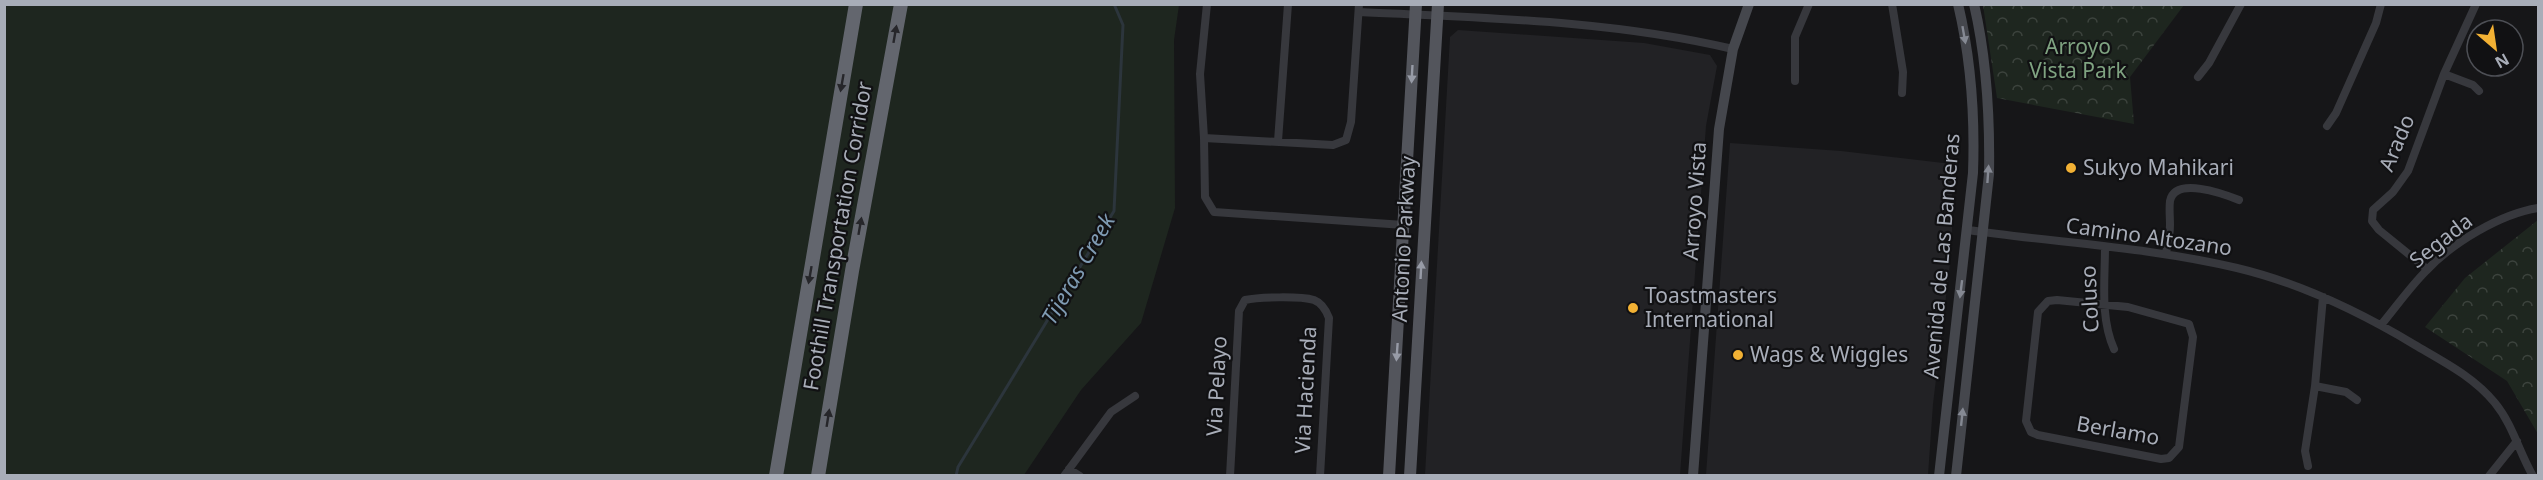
<svg xmlns="http://www.w3.org/2000/svg" width="2543" height="480" viewBox="0 0 2543 480" font-family="'Noto Sans',sans-serif">
  <style>
    .built { fill: #222225 }
    .green { fill: #1e261f }
    .park { fill: url(#park-crowns) }
    .lines { fill: none; stroke-linecap: round; stroke-linejoin: round }
    .stream { stroke: #2c353c; stroke-width: 3 }
    .minor { stroke: #37383d; stroke-width: 8 }
    .secondary { stroke: #45474d; stroke-width: 10 }
    .primary { stroke: #53555c; stroke-width: 12 }
    .motorway { stroke: #63666e; stroke-width: 14 }
    .oneway { fill: #26262a }
    .oneway2 { fill: #858993 }
    .oneway3 { fill: #979ba6 }
    .poi-dot { fill: #f2b134; stroke: #111113; stroke-width: 2 }
    .labels { text-anchor: middle; stroke-width: 4.5; stroke-linejoin: round; paint-order: stroke }
    .park-label { font-size: 21px; fill: #7fa381; stroke: #111113 }
    .street-label { font-size: 21px; fill: #a8adb8; stroke: #111113 }
    .poi-label { font-size: 21px; fill: #a8adb8; stroke: #111113; text-anchor: start }
    .water-label { font-size: 22px; font-style: italic; fill: #7f9bb3; stroke: #111113 }
  </style>
  <defs>
    <pattern id="park-crowns" width="20" height="18" patternUnits="userSpaceOnUse" patternTransform="scale(1.5)"><rect width="20" height="18" fill="#1e261f"/><path d="M2 6a3 3 0 1 1 6 0M12 15a3 3 0 1 1 6 0" fill="none" stroke="#3c433d"/></pattern>
  </defs>
  <rect width="100%" height="100%" fill="#161618"/>
  <path class="built" d="M1458 30 1644 43 1710 55 1717 66 1706 126 1680 475H1425L1450 37Z
    M1730 143 1841 151 1952 164V247L1933 404 1928 475H1706Z"/>
  <path class="green" d="M4 5H1179L1174 40 1175 208 1141 323 1081 390 1024 475H5Z"/>
  <path class="park" d="M1983 5V4L2184 5 2130 77 2134 124 1997 98Z
    M2538 220V434L2507 381 2425 327 2465 278Z"/>
  <g class="lines">
    <path class="stream" d="M956 476 958 467 1114 211 1123 25 1114 4"/>
    <path class="minor" d="M1207 4 1200 74 1204 138 1205 197 1214 212 1404 225
      M1892 4 1903 72 1902 93
      M1359 12C1484 18 1611 20 1733 49
      M2444 74 2473 85 2479 91
      M2198 77 2209 63 2241 4
      M1795 81V37L1809 4
      M2327 126 2336 113 2376 23 2381 4
      M1204 138 1333 145 1346 140 1351 122 1359 4
      M1278 141 1288 4
      M1968 230C2058 243 2149 247 2237 268 2300 283 2360 312 2415 345 2444 362 2474 377 2495 403 2513 425 2519 452 2533 476
      M2105 247C2105 280 2100 318 2114 349
      M2166 253C2168 244 2170 234 2170 225 2170 217 2169 208 2170 201 2175 176 2224 194 2239 200
      M2427 269 2379 230 2372 221 2373 210 2393 192 2408 171 2444 74 2476 4
      M2057 300 2128 307 2189 324 2193 337 2179 447 2169 458 2161 459 2038 435 2031 432 2026 421 2038 312 2048 301Z
      M2381 325C2396 307 2410 287 2426 271 2452 243 2500 214 2538 208
      M2315 386 2346 392 2357 400
      M2308 466 2305 451 2315 386 2323 297
      M1069 469 1080 476
      M1064 476 1111 412 1135 396
      M1230 476 1239 311 1245 300C1259 297 1300 296 1314 300 1322 303 1326 310 1329 318L1320 476
      M2489 476 2517 441"/>
    <path class="secondary" d="M1693 476 1719 129 1733 49 1749 4
      M1939 476 1973 173C1975 117 1971 59 1958 4
      M1956 476 1989 174C1990 117 1987 60 1974 4"/>
    <path class="primary" d="M1389 476 1416 4
      M1410 476 1438 4"/>
    <path class="motorway" d="M776 476 856 4
      M818 476 852 271 901 4"/>
  </g>
  <defs><path id="oneway-solid" d="M-6-.8H1V-3.2L6.5 0L1 3.2V.8H-6Z" transform="scale(1.5)"/></defs>
  <g class="oneway">
    <use href="#oneway-solid" transform="translate(895 34) rotate(-80)"/>
    <use href="#oneway-solid" transform="translate(842 83) rotate(100)"/>
    <use href="#oneway-solid" transform="translate(860 226) rotate(-80)"/>
    <use href="#oneway-solid" transform="translate(810 275) rotate(100)"/>
    <use href="#oneway-solid" transform="translate(828 418) rotate(-81)"/>
  </g>
  <g class="oneway2">
    <use href="#oneway-solid" transform="translate(1964 35) rotate(80)"/>
    <use href="#oneway-solid" transform="translate(1988 174) rotate(-86)"/>
    <use href="#oneway-solid" transform="translate(1961 289) rotate(97)"/>
    <use href="#oneway-solid" transform="translate(1962 417) rotate(-84)"/>
  </g>
  <g class="oneway3">
    <use href="#oneway-solid" transform="translate(1412 74) rotate(93)"/>
    <use href="#oneway-solid" transform="translate(1421 270) rotate(-87)"/>
    <use href="#oneway-solid" transform="translate(1397 352) rotate(94)"/>
  </g>
  <g class="poi-dot">
    <circle cx="2071" cy="168" r="6"/>
    <circle cx="1633" cy="308" r="6"/>
    <circle cx="1738" cy="355" r="6"/>
  </g>
  <g class="labels">
    <g class="park-label">
      <text x="2078" y="54">Arroyo<tspan x="2078" dy="24">Vista Park</tspan></text>
    </g>
    <g class="street-label">
      <text transform="translate(2397 143) rotate(-67)" y="7">Arado</text>
      <text transform="translate(1695 201) rotate(-86)" y="7">Arroyo Vista</text>
      <text transform="translate(838 236) rotate(-80)" y="7">Foothill Transportation Corridor</text>
      <text transform="translate(2149 237) rotate(8)" y="7">Camino Altozano</text>
      <text transform="translate(1404 239) rotate(-87)" y="7">Antonio Parkway</text>
      <text transform="translate(2441 241) rotate(-38)" y="7">Segada</text>
      <text transform="translate(1942 256) rotate(-85)" y="7">Avenida de Las Banderas</text>
      <text transform="translate(2090 299) rotate(-93)" y="7">Coluso</text>
      <text transform="translate(1217 386) rotate(-87)" y="7">Via Pelayo</text>
      <text transform="translate(1306 390) rotate(-87)" y="7">Via Hacienda</text>
      <text transform="translate(2118 431) rotate(10)" y="7">Berlamo</text>
    </g>
    <g class="poi-label">
      <text x="2083" y="175">Sukyo Mahikari</text>
      <text x="1645" y="303">Toastmasters<tspan x="1645" dy="24">International</tspan></text>
      <text x="1750" y="362">Wags &amp; Wiggles</text>
    </g>
    <g class="water-label">
      <text transform="translate(1078 269) rotate(-60)" y="8">Tijeras Creek</text>
    </g>
  </g>
  <rect width="2543" height="480" fill="none" stroke="#a8adb8" stroke-width="12"/>
  <g transform="translate(2495 48) rotate(151)"><circle r="28" fill="#111113" stroke="#4d4f55" stroke-width="1.5"/>
  <path d="M0-4.5L10 22L0 15L-10 22Z" fill="#f2b134"/>
  <text y="-9" font-size="16" font-weight="bold" text-anchor="middle" fill="#a8adb8">N</text>
  </g>
</svg>
